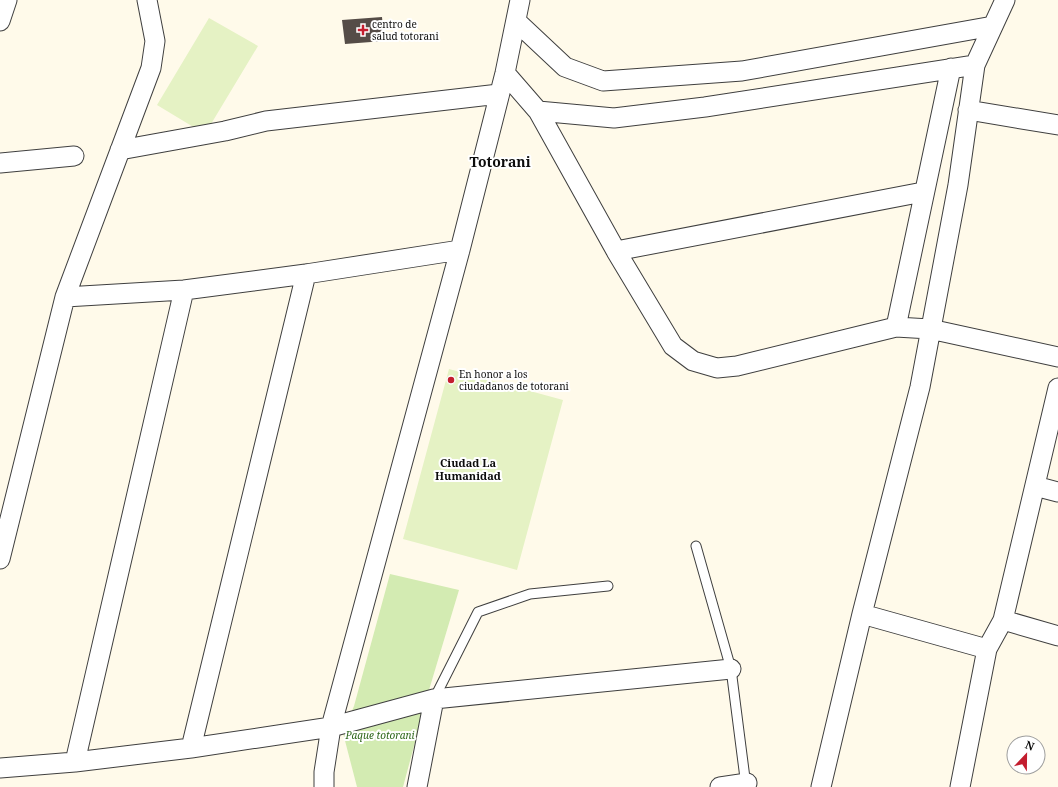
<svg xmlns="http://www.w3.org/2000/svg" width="1058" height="787" viewBox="0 0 1058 787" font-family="'Noto Serif',serif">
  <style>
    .green { fill: #d3ebb2 }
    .pitch { fill: #e5f2c4 }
    .building { fill: #554c47 }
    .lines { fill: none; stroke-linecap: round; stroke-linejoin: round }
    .service-casing { stroke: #3f3f3f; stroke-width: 11 }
    .minor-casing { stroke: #3f3f3f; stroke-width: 21 }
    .service { stroke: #fff; stroke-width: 9 }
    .minor { stroke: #fff; stroke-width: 19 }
    .poi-dot { fill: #c31d2e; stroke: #fff; stroke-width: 1.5 }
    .labels { text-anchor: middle; stroke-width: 4; stroke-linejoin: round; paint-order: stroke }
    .poi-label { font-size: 10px; fill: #0c0c0c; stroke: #fff; text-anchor: start }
    .park-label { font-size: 10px; font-style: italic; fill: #2d6619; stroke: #fff }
    .neighbourhood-label { font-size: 11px; font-weight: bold; fill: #0c0c0c; stroke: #fff }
    .district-label { font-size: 14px; font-weight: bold; fill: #0c0c0c; stroke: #fff }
  </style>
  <rect width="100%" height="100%" fill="#fffaea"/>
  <path class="green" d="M390 574 459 590 429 690 403 787H357L343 733 354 706Z"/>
  <path class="pitch" d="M209 18 258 46 205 134 157 105Z
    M449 369 563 400 517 570 403 539Z"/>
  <path class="building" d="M382 17 384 41 345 44 342 20Z"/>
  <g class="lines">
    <defs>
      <path id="service" d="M696 546 731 669 746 786
        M434 699 478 612 530 594 608 586"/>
      <path id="minor" d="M0 21 7 0
        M516 21 565 67 603 81 742 71 993 26
        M505 73 538 111 616 251 673 346 693 361 717 368 737 366 896 327 930 329 1058 357
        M968 110 1058 125
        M538 111 614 118 705 107 975 65
        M120 150 225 131 266 121 499 94
        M0 163 74 156
        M616 251 923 192
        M65 297 184 290 306 274 460 250
        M896 327 951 68
        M1035 486 1058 492
        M0 559 65 297 151 68 155 41 147 0
        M862 614 987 649
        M1003 620 1058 636
        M191 748 306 274
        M75 762 184 290
        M0 768 75 762 191 748 331 727 434 699 731 669
        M324 787V772L331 727 460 250 505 73 520 0
        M417 787 434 699
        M720 787 747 783
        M821 787 862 614 920 387 958 185 975 65 1005 0
        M960 787 987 649 1003 620 1058 388"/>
    </defs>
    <use href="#service" class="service-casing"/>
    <use href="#minor" class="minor-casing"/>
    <use href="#service" class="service"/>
    <use href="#minor" class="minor"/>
  </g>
  <g class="poi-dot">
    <path d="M361 24h4v4h4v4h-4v4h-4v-4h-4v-4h4z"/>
    <circle cx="451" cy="380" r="4"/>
  </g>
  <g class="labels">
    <g class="poi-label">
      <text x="372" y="28">centro de<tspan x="372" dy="12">salud totorani</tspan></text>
      <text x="459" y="378">En honor a los<tspan x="459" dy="12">ciudadanos de totorani</tspan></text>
    </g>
    <g class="park-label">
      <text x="380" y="739">Paque totorani</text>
    </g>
    <g class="neighbourhood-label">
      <text x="468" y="467">Ciudad La<tspan x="468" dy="13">Humanidad</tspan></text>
    </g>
    <g class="district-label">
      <text x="500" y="167">Totorani</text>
    </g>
  </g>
  <g transform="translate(1026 755) rotate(22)"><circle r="19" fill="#ffffff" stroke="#9e9e9e"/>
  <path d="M0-3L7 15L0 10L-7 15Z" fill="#c31d2e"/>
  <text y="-6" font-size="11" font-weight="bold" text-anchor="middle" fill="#0c0c0c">N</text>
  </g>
</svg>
